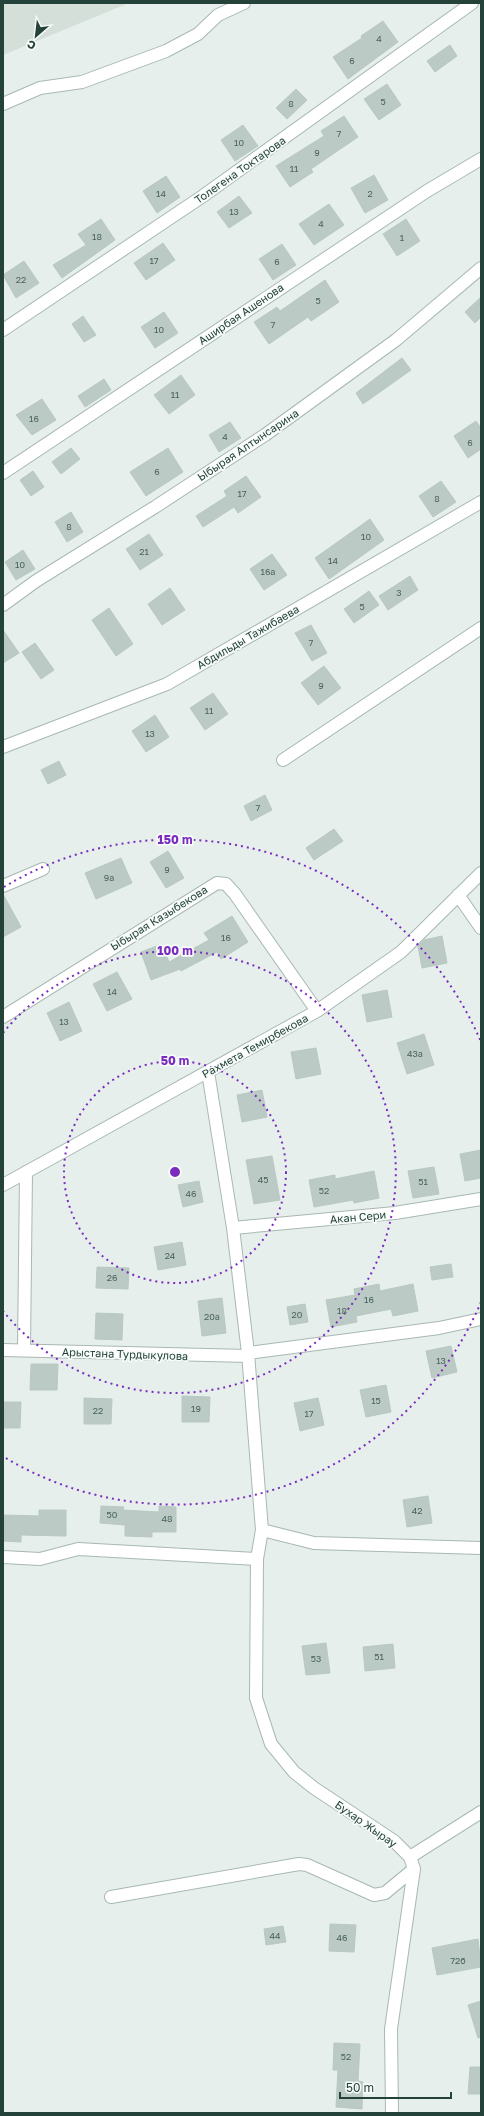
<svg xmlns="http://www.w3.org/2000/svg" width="484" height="2116" viewBox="0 0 484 2116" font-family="'Golos Text',sans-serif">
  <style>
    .built { fill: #d4dfda }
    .building { fill: #bbcac4; stroke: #b8c9c2 }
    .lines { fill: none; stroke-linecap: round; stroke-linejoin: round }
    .street-casing { stroke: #a8b8b2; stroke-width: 14 }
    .street { stroke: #fff; stroke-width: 12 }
    .ring { fill: none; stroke: #7b2cbf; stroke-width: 2; stroke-dasharray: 2 4 }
    .labels { text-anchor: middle; stroke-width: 3.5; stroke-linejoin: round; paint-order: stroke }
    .number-label { font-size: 9px; fill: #4a645c }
    .street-label { font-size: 11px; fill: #24423a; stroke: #f7fbf9 }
    .centre { fill: #7b2cbf; stroke: #f7fbf9; stroke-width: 2 }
    .ring-label { font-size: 12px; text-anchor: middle; font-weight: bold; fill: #7b2cbf; stroke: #f7fbf9; stroke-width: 3.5; stroke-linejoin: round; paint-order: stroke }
  </style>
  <rect width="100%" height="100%" fill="#e6efeb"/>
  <path class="built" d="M3 3H129L3 55Z"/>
  <path class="building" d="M383 21 398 42 348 79 333 57 362 38 361 36Z
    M450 45 457 56 435 72 427 61Z
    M387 84 401 105 379 120 364 99Z
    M296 89 307 100 287 119 276 108Z
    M344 116 358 137 311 169 313 172 290 187 276 166 324 136 321 131Z
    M243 125 258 146 235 161 221 140Z
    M374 175 388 200 365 213 351 188Z
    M166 176 180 197 157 213 143 191Z
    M239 196 252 213 229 228 217 212Z
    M329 204 344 225 314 245 299 224Z
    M101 219 115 240 62 278 53 265 86 245 78 234Z
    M406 219 420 241 397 256 383 234Z
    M163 243 175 260 146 280 134 263Z
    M282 244 296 265 273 280 259 259Z
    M24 261 39 283 16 298 3 275Z
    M325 280 339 302 311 321 308 317 269 344 254 322 277 307 280 311Z
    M481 297V317L475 323 465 312Z
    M164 312 178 333 155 348 141 327Z
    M83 316 96 335 84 342 72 324Z
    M402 358 411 370 363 404 356 393Z
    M181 375 195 395 169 414 154 395Z
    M104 379 111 390 85 407 78 396Z
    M42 399 56 420 32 435 16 415Z
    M476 421 481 428V449L468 458 454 436Z
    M230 422 241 438 219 452 209 435Z
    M71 448 80 459 61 474 52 462Z
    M168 448 183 472 146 496 130 472Z
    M33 471 44 487 31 496 20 480Z
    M246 476 261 497 238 513 234 507 203 527 196 516 227 496 224 491Z
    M441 481 456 502 433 517 419 496Z
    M71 512 83 532 67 542 55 522Z
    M370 519 384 540 329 579 315 558Z
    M149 534 163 555 140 570 126 549Z
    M23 550 35 569 16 580 5 562Z
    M272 554 287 575 264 590 250 569Z
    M410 576 418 590 388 610 379 596Z
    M170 588 185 610 162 625 148 604Z
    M369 591 379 605 354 623 344 609Z
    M109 608 133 644 116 656 92 620Z
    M311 625 327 653 312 661 295 633Z
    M3 630 19 653 3 663Z
    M35 643 54 670 41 679 22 652Z
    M324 666 341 688 318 705 301 683Z
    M213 693 228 714 205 730 190 708Z
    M155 715 169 737 146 752 132 731Z
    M59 761 66 775 48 784 41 770Z
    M265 795 272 810 251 821 244 806Z
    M334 829 343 841 314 860 306 848Z
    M168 851 184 878 166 888 150 862Z
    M121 858 132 883 96 899 85 873Z
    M3 894 21 927 3 937Z
    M232 916 248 942 221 959 217 952 181 971 180 969 151 980 141 952 162 944 169 962 209 940 204 933Z
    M442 936 447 963 422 968 418 946 424 940Z
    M117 972 132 999 107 1011 93 984Z
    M387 990 392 1017 367 1022 362 995Z
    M69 1002 82 1031 60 1041 47 1013Z
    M424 1034 434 1065 407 1074 397 1043Z
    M316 1048 321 1074 296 1079 291 1052Z
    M262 1090 267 1117 242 1122 237 1095Z
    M481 1150V1178L465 1181 460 1154Z
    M272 1156 280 1200 254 1204 246 1160Z
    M434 1167 439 1194 413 1198 408 1171Z
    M374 1171 379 1198 354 1203 353 1200 314 1207 309 1180 335 1175V1179Z
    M199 1181 203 1202 183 1207 178 1185Z
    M182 1242 186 1265 158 1270 154 1247Z
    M451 1264 453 1277 432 1280 430 1267Z
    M97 1267 129 1268 128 1289 96 1288Z
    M379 1284 380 1291 413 1284 418 1311 393 1316 391 1309 356 1316 357 1322 331 1327 326 1300 355 1295 354 1289Z
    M222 1298 226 1333 202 1336 198 1301Z
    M305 1304 308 1322 290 1325 287 1307Z
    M96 1313 123 1314 122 1340 95 1339Z
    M451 1346 457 1372 432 1378 426 1351Z
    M31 1364H58L57 1390H30Z
    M386 1385 391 1412 366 1417 360 1390Z
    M182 1396 210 1397 209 1422H182Z
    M84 1398 112 1399 111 1424H84Z
    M318 1398 324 1425 300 1431 294 1403Z
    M3 1402H21L20 1428H3Z
    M428 1496 432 1523 407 1527 403 1500Z
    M101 1506 124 1507 123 1510 159 1512V1506L176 1507V1532H152V1537L125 1536V1525L100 1523Z
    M39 1510H66V1536L21 1535V1542L3 1541V1515L39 1516Z
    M326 1643 330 1673 306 1675 302 1646Z
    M393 1644 395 1668 365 1671 363 1647Z
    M330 1924 356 1925 354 1952 329 1951Z
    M283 1926 286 1942 266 1945 264 1929Z
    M478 1939 481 1967 437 1975 432 1948Z
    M481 2001V2037L478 2038 468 2005Z
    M334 2043 360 2044 358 2081 363 2082 362 2109 336 2107 338 2070H333Z
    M470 2067H481V2094H468Z"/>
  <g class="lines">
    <defs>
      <path id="street" d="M3 104 40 88 82 82 166 51 198 34 218 15 244 3
        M3 330 203 196 472 3
        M3 473 427 191 481 159
        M3 605 36 581 155 507 265 435 396 340 481 268
        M3 747 167 684 481 502
        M283 760 481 628
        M3 886 43 869
        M458 895 481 928
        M3 1017 217 883 226 884 235 894 317 1011
        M208 1072 233 1228 248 1353 262 1530 257 1559 256 1698 271 1744 294 1772 314 1788 394 1841 410 1857 414 1869 391 2029 392 2113
        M3 1185 317 1011 401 952 481 873
        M233 1228 395 1213 481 1199
        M3 1350 248 1356
        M24 1350 26 1172
        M248 1353 439 1328 481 1319
        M262 1530 314 1543 481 1548
        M3 1557 40 1559 78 1549 257 1559
        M410 1857 481 1812
        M111 1897 299 1864 307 1865 374 1895 385 1893 414 1869"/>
    </defs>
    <use href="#street" class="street-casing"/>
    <use href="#street" class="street"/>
  </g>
  <g class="ring">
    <circle cx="175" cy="1172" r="111"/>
    <path d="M3 1033A221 221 0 1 1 3 1311"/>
    <path d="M481 1302A332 332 0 0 1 4 1457M4 887A332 332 0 0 1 481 1042"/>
  </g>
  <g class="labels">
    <g class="number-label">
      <text x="379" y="42">4</text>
      <text x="352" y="64">6</text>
      <text x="383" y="105">5</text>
      <text x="291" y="107">8</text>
      <text x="339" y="137">7</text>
      <text x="239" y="146">10</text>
      <text x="317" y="156">9</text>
      <text x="294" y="172">11</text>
      <text x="161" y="197">14</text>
      <text x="370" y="197">2</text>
      <text x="234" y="215">13</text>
      <text x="321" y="227">4</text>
      <text x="97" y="240">18</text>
      <text x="402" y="241">1</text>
      <text x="154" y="264">17</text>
      <text x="277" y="265">6</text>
      <text x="21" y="283">22</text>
      <text x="318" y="304">5</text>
      <text x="273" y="328">7</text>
      <text x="159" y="333">10</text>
      <text x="175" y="398">11</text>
      <text x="34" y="422">16</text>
      <text x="225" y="440">4</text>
      <text x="470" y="446">6</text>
      <text x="157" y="475">6</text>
      <text x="242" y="497">17</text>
      <text x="437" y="502">8</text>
      <text x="69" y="530">8</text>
      <text x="366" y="540">10</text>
      <text x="144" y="555">21</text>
      <text x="333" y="564">14</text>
      <text x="20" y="568">10</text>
      <text x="268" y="575">16а</text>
      <text x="399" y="596">3</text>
      <text x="362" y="610">5</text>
      <text x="311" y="646">7</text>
      <text x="321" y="689">9</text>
      <text x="209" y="714">11</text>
      <text x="150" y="737">13</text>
      <text x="258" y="811">7</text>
      <text x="167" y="873">9</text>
      <text x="109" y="881">9а</text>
      <text x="226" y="941">16</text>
      <text x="112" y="995">14</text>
      <text x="64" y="1025">13</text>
      <text x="415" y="1057">43а</text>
      <text x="263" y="1183">45</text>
      <text x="423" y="1185">51</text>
      <text x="324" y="1194">52</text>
      <text x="191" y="1197">46</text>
      <text x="170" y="1259">24</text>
      <text x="112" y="1281">26</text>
      <text x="369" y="1303">16</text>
      <text x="342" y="1314">18</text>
      <text x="297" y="1318">20</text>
      <text x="212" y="1320">20а</text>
      <text x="441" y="1364">13</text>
      <text x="376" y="1404">15</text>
      <text x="196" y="1412">19</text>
      <text x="98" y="1414">22</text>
      <text x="309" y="1417">17</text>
      <text x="417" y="1514">42</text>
      <text x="112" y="1518">50</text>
      <text x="167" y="1522">48</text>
      <text x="379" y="1660">51</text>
      <text x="316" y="1662">53</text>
      <text x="275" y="1939">44</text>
      <text x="342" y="1941">46</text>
      <text x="458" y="1964">72б</text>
      <text x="346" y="2060">52</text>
    </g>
    <g class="street-label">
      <text transform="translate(240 170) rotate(-35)" y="4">Толегена Токтарова</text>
      <text transform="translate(241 314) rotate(-34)" y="4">Аширбая Ашенова</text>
      <text transform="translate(248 445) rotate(-34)" y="4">Ыбырая Алтынсарина</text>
      <text transform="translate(248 637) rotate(-30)" y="4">Абдильды Тажибаева</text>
      <text transform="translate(159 918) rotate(-32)" y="4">Ыбырая Казыбекова</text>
      <text transform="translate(255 1046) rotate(-29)" y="4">Рахмета Темирбекова</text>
      <text transform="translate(358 1217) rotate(-5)" y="4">Акан Сери</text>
      <text transform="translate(125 1354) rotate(2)" y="4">Арыстана Турдыкулова</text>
      <text transform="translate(366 1824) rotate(35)" y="4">Бухар Жырау</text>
    </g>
  </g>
  <circle cx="175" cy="1172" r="6" class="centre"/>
  <g class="ring-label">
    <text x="175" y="844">150 m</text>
    <text x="175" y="955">100 m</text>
    <text x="175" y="1065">50 m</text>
  </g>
  <rect width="484" height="2116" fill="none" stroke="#24423a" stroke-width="8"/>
  <g transform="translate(36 36) rotate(208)" stroke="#f7fbf9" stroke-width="3" paint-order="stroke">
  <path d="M0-3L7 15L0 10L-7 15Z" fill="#24423a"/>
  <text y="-6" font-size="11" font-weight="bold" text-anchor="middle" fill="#24423a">С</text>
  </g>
  <path d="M340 2092v6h111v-6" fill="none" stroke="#24423a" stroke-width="2"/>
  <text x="346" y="2092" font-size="12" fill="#24423a" stroke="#f7fbf9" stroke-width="3" paint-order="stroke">50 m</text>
</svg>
